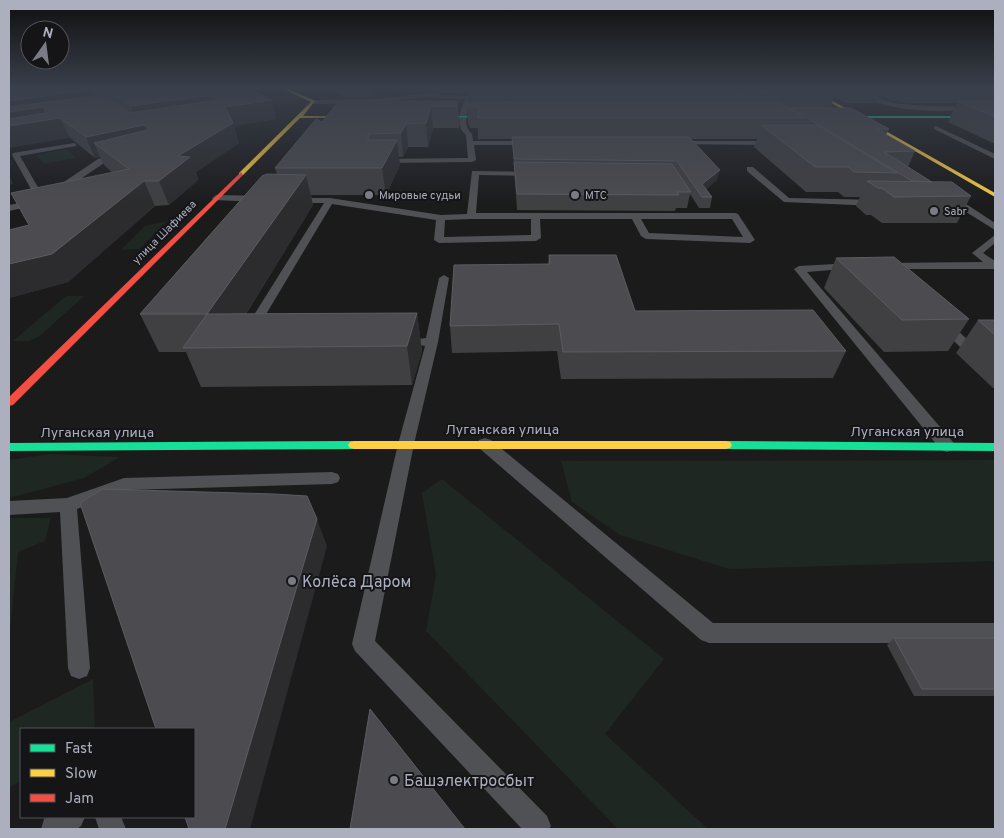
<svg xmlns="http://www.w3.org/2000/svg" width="1004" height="838" viewBox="0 0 1004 838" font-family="Overpass,sans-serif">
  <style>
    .green { fill: #1e2721 }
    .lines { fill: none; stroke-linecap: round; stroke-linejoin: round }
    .lane { fill: #505155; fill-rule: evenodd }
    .street { fill: #505155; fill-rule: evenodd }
    .fast { fill: #16e098; fill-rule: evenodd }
    .slow { fill: #ffcf43; fill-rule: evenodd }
    .jam { fill: #f24e42; fill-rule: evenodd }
    .wall { fill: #404043 }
    .shaded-wall { fill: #2c2c2e }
    .building { fill: #4c4c50; stroke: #5b5c62 }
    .poi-dot { fill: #797c85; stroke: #151518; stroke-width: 2 }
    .labels { text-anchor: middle; stroke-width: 4; stroke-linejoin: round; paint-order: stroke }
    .far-poi-label { font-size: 11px; fill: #acb0be; stroke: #151518; text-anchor: start }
    .far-street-label { font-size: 11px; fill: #acb0be; stroke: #151518 }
    .street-label { font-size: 14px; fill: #acb0be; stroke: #151518 }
    .near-poi-label { font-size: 16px; fill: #acb0be; stroke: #151518; text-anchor: start }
  </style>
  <rect width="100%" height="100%" fill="#1b1b1c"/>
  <path class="green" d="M67 149 76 158 44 164 36 155Z
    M167 221 139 249 121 250 145 226Z
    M66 296H84L40 336 29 341H13Z
    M50 454 120 457 84 478 9 498V460Z
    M995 460V561L729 569 620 535 572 502 561 461Z
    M442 479 664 659 605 734 708 829H618L426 631 436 575 422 493Z
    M9 518H51L45 541 18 552 9 641Z
    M93 679 95 729H21V781L9 788V722Z"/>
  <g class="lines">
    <path class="lane" d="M850 88C865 88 879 100 894 103 927 108 961 106 995 105V109C949 110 890 118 850 88Z
      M437 92 439 95 470 96C470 110 460 122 472 134L473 141H531L534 143 531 145H474L476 160 472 162 380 163H377V159L468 158 466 135C454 125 461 110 465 99L426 97 375 103 314 104 311 102 314 100 375 99Z
      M936 126 995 154V159L934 129V127Z
      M674 141H776L779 143 776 145 672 144 671 143Z
      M74 143 76 144V146L20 156 43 196 98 159 120 154 124 156 104 163 45 203 9 211V205L37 200 12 155 13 153Z
      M747 167H753L789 198 878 200 882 203 878 206 784 202 747 171Z
      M472 171 533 172 537 174 533 176 479 175 476 213H735L738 214 755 240 750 243 646 239 641 236 632 219H540L541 238 536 241 439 243 434 240 436 220 332 204 256 331 250 335 246 334 244 331 324 203H293L289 200 290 198H330L441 215 467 214ZM471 219H531V235L444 237 445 220ZM641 219H732L743 237 649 233Z
      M216 195 262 196 266 199 262 202 213 200 212 198Z
      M946 201 963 202 995 223V230L958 207 943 206 942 204Z
      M995 235V243L983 253 995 261V269H885L880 266 885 263 983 262 972 253Z
      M852 263 857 266 856 268 807 272 953 442 955 446 953 450 947 452 941 450 794 269 799 266Z
      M444 275 449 278 438 342 414 444 375 641 547 816 551 826 549 829H522L355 651 352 644 398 444 425 346 419 345 417 342 419 339 426 338 439 278Z
      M942 319 946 320 968 340H995V348L960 347 936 323Z
      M485 438 491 440 713 623H995V643H709L701 640 479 448 477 444 479 440Z
      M332 472 338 474 340 478 338 482 332 484 125 490 77 509 90 668 87 676 79 679 71 676 68 668 60 512 9 515V501L67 498 124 478Z
      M48 817H85L81 826 77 829H41L44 819Z
      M95 817H121L126 829H99Z"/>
    <path class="street" d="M107 88H134L129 91 9 107V101Z"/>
    <path class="fast" d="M422 116H506L508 117 420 118Z
      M829 116H995V118H827Z
      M354 441 358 442 360 445 358 448 354 449 9 451V443Z
      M726 441 995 443V451L726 449 722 448 720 445 722 442Z"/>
    <path class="slow" d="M281 88H286L315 101 303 116 366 117 300 118 243 175H239V173L311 102Z
      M805 88H810L995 193V197Z
      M354 441H726L730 442 732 445 730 448 726 449H354L350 448 348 445 350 442Z"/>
    <path class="jam" d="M241 172 243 175 13 405 9 406V397Z"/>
  </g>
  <path class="wall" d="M9 88 96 95H100L97 88H247L272 100 276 119 234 126 239 143 196 172 198 180 169 205 155 206 68 282 9 298V230L29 225 113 173 104 165 100 157 95 158Z
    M326 88H995V144L948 122 957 103H907L889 100 879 95 876 103H845L834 97 831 108 889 129 886 135 915 151 908 167 932 182 971 196 957 223H882L871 215H866L856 206 860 197H844L838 192H806L754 147 757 139H691L717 180 706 189 712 197 710 208H699L690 194 687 208H676L675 211 517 210 512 139H478V128H470L468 122 467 102H468L469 93H440L437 90 375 97 348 98Z
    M339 101 458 106 459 128H433L428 147H408L403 157H399L400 165 386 195H311L313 205 246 314 417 313 422 351 412 385 201 387 186 352H159L140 314 277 174 275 168 322 122Z
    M549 255 635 311 846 351 833 378 561 379 557 351 452 353 450 326 548 264Z
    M836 258 969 319 948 351 884 352 824 288Z
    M978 320H995V388H993L956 353Z
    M894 638H995V696H914L887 645Z"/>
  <path class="shaded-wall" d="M9 88H93L9 99Z
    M374 88H437V90L375 97Z
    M94 89 101 107 46 109 42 107 48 120 60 118 70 138 9 148V101Z
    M214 95 220 113 138 125 131 106Z
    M272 100 276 119 234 126 239 143 196 172 198 180 169 205 159 181 178 156 225 107Z
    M431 106 433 128 428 147 426 123Z
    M406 124 408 147 403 157 401 133Z
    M144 125 152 145 94 143 100 157 95 158 86 137Z
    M397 140 400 165 386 195 382 168Z
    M720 170 717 180 700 195 702 184Z
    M9 174 13 184 9 185Z
    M306 175 313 205 225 347 207 314Z
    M144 181 155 206 68 282 9 298V264Z
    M417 313 422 351 412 385 407 346Z
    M317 519 327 546 250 829H225Z"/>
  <path class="building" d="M23 88H92L94 89 9 101V90Z
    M105 88H247L272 100 225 107 233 123 178 156 190 157 159 181H144L52 254 9 264V230L29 225 11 193 129 169 94 143 147 130 149 128 144 125 86 137 60 118 9 126V119L45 113 46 109 42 107 9 112V107L102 95 129 113 218 100 219 98 214 95 131 106Z
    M470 88H733L744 95H468Z
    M751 88H828L836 92H758Z
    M339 101H456L458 106H431L426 123 406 124 401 133 368 134V139L369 140H397L382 168H275L316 119 322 122Z
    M958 101H995V117Z
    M467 102H779L805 118H478V107H469Z
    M791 108H851L889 129H876L915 151 884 152 932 182 912 181Z
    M761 125H817L897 173 854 172 848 167H815Z
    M512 137H689L720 170 702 184 712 197H702L677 161 514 159Z
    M514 162 672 164 691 192H677L679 195 517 194Z
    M267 174 306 175 207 314 417 313 407 346 183 348 207 314H140L262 176Z
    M867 181 952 182 971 196 894 197 882 188H878Z
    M549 255H616L635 311 813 310 846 351 563 352 559 324 450 326 454 265 550 264Z
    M894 257 969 319 902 320 836 258Z
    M978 320H995V335Z
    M102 489 274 494 307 496 317 519 225 829H189L185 817H194V729H156L80 503Z
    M894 638H995V689H922Z
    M370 709 465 829H350Z"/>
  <linearGradient id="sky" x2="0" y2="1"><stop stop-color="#0f0f0f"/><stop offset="0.43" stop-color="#393f4b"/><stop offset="1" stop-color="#393f4b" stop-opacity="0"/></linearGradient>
  <rect width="1004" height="205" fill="url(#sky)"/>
  <g class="poi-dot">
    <circle cx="369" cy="195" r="5"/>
    <circle cx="575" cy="195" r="5"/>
    <circle cx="934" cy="211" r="5"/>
    <circle cx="292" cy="581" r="5"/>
    <circle cx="394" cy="780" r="5"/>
  </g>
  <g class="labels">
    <g class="far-poi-label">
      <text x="379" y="199">Мировые судьи</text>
      <text x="585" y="199">МТС</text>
      <text x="944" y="215">Sabr</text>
    </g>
    <g class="far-street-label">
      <text transform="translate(164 232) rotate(-45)" y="4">улица Шафиева</text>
    </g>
    <g class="street-label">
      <text x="502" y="434">Луганская улица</text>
      <text x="907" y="436">Луганская улица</text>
      <text x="97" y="437">Луганская улица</text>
    </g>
    <g class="near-poi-label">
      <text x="302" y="587">Колёса Даром</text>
      <text x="404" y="786">Башэлектросбыт</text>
    </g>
  </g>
  <rect width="1004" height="838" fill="none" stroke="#acb0be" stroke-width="20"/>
  <rect x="20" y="728" width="175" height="90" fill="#151518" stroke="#51535a"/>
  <rect x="30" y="744" width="25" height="8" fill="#16e098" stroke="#51535a"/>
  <text x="65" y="753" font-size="15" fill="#acb0be">Fast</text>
  <rect x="30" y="769" width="25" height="8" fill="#ffcf43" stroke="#51535a"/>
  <text x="65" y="778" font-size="15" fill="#acb0be">Slow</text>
  <rect x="30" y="794" width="25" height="8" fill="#f24e42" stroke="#51535a"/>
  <text x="65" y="803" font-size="15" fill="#acb0be">Jam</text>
  <g transform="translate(45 45) rotate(14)"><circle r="24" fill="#151518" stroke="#51535a"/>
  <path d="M0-4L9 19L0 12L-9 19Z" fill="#797c85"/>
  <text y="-8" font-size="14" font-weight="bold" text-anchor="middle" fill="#acb0be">N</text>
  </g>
</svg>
